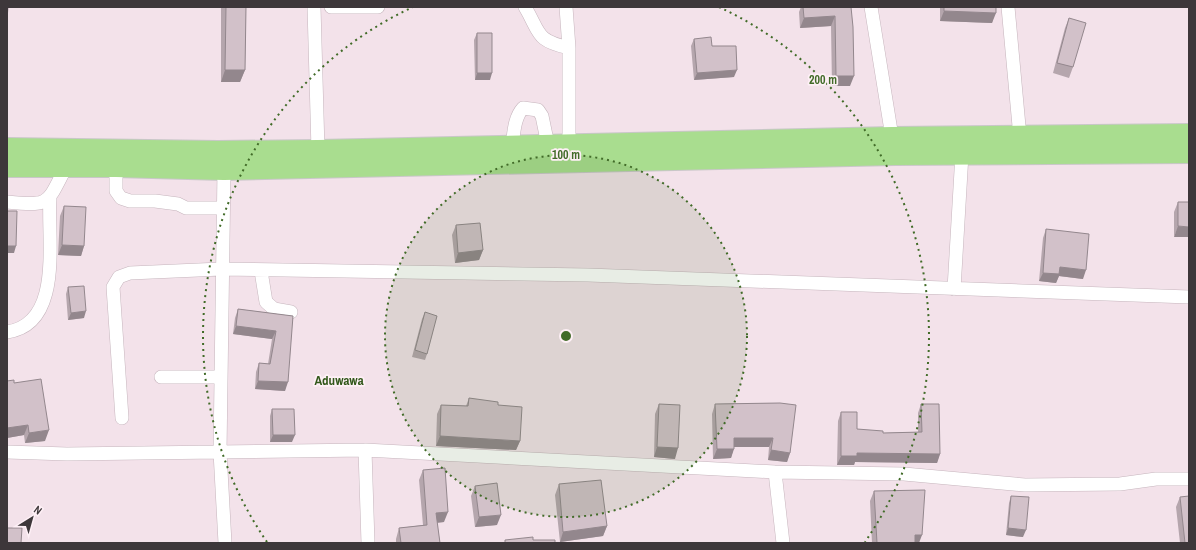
<svg xmlns="http://www.w3.org/2000/svg" width="1196" height="550" viewBox="0 0 1196 550" font-family="'Archivo Narrow',sans-serif">
  <style>
    .lines { fill: none; stroke-linecap: round; stroke-linejoin: round }
    .minor-casing { stroke: #c6b5bd; stroke-width: 14 }
    .highway-casing { stroke: #c9c7c8; stroke-width: 22 }
    .minor { stroke: #fff; stroke-width: 13 }
    .highway { stroke: #a9dd8f; stroke-width: 20 }
    .wall { fill: #b5a6ad }
    .shaded-wall { fill: #93878d }
    .building { fill: #d2c1c9; stroke: #93878d }
    .ring { fill: none; stroke: #416b28; stroke-width: 2; stroke-dasharray: 2 4 }
    .labels { text-anchor: middle; stroke-width: 3.5; stroke-linejoin: round; paint-order: stroke }
    .quarter-label { font-size: 13px; font-weight: bold; fill: #31571a; stroke: #fef0f6 }
    .centre { fill: #416b28; stroke: #fef0f6; stroke-width: 2 }
    .ring-label { font-size: 12px; text-anchor: middle; font-weight: bold; fill: #416b28; stroke: #fef0f6; stroke-width: 3.5; stroke-linejoin: round; paint-order: stroke }
  </style>
  <rect width="100%" height="100%" fill="#f3e2ea"/>
  <g class="lines">
    <defs>
      <path id="minor" d="M314 7 318 150
        M331 7H378
        M525 7C541 34 535 40 569 48
        M566 7 569 48V144
        M871 7 892 137
        M1008 7 1020 137
        M512 146C514 133 514 118 523 108L538 110 542 116 548 145
        M116 167V191L121 198 130 201H155L178 204 186 208H223
        M224 170 220 452 225 543
        M7 202C51 206 46 205 66 167
        M261 271 266 302 274 309 291 312
        M954 289 962 154
        M7 332C64 324 47 238 50 198
        M161 377H220
        M122 418 113 287 119 277 130 273 221 269 588 275 1189 297
        M365 450 368 543
        M7 452 67 454 365 450 775 472 904 474 1025 485 1120 484 1156 479H1189
        M775 472 783 543"/>
      <path id="highway" d="M7 148 218 151 318 150 892 137 1189 134
        M7 167H116L224 170 895 155 1189 153"/>
    </defs>
    <use href="#minor" class="minor-casing"/>
    <use href="#highway" class="highway-casing"/>
    <use href="#minor" class="minor"/>
    <use href="#highway" class="highway"/>
  </g>
  <path class="wall" d="M221 7H246L245 70 240 82H221Z
    M801 7H851L850 86H832L831 26 800 28 799 12Z
    M940 7H996L992 23 940 21Z
    M1069 18 1073 67 1069 78 1053 73 1065 28Z
    M477 33 490 80H475L474 40Z
    M694 39 712 46 734 77 694 80 691 46Z
    M1178 202H1189L1174 237V212Z
    M64 206 84 246 81 256 58 255 60 216Z
    M456 225 483 250 479 260 455 263 452 235Z
    M1046 229 1083 279 1059 276 1056 283 1039 281 1043 238Z
    M68 287 84 318 68 320 66 294Z
    M238 309 293 316 285 391 255 389 256 372 259 363 268 364 272 339 233 334 235 318Z
    M425 312 427 354 425 360 412 357 422 319Z
    M7 381 14 383 45 441 25 443 24 435 7 438Z
    M469 398 498 405 520 441 516 450 436 446 437 414 441 405 466 406Z
    M780 403 790 453 787 462 768 460 769 447H734L731 458 713 459 712 414 715 404Z
    M659 404 675 459 654 457 655 414Z
    M921 404 940 454 937 463 855 462 854 465H837L838 421 841 412 857 429 883 433 918 432V413Z
    M272 409 292 442H270V416Z
    M423 470 444 522 437 523 440 543H396V539L399 528 423 525 419 480Z
    M559 484 607 526 603 536 560 542 555 495Z
    M475 486 497 525 475 527 471 496Z
    M874 491 919 543H872L870 501Z
    M1011 496 1023 537 1006 535 1009 503Z
    M1180 497 1189 543H1180L1176 507Z"/>
  <path class="shaded-wall" d="M1047 7H1062L1046 8Z
    M944 11 996 13 992 23 940 21Z
    M835 16 831 26 800 28 804 18Z
    M225 70H245L240 82H221Z
    M737 70 734 77 694 80 697 73Z
    M477 73H492L490 80H475Z
    M836 76H854L850 86H832Z
    M1178 226 1189 227V237H1174Z
    M62 245 84 246 81 256 58 255Z
    M7 246H16L14 253H7Z
    M483 250 479 260 455 263 458 253Z
    M1060 267 1086 270 1083 279 1059 276 1056 283 1039 281 1043 273Z
    M86 311 84 318 68 320 71 313Z
    M236 326 276 331 272 339 233 334Z
    M258 381 288 382 285 391 255 389Z
    M28 425 24 435 7 438V428Z
    M49 430 45 441 25 443 29 433Z
    M273 435H295L292 442H270Z
    M440 436 520 441 516 450 436 446Z
    M734 438H773L769 447H730Z
    M657 447 678 448 675 459 654 457Z
    M717 449H734L731 458 713 459Z
    M771 450 790 453 787 462 768 460Z
    M857 453 940 454 937 463 855 462 854 465H837L841 456Z
    M448 512 444 522 432 523 436 513Z
    M501 515 497 525 475 527 479 517Z
    M607 526 603 536 560 542 563 532Z
    M1008 528 1026 530 1023 537 1006 535Z
    M915 535H922L919 543H912Z"/>
  <path class="building" d="M7 7H8L7 19Z
    M226 7H246L245 70H225Z
    M803 7H851L853 27 854 76H836L835 16 804 18Z
    M944 7H996V13L944 11Z
    M1069 18 1086 23 1073 67 1057 63Z
    M477 33H492V73H477Z
    M711 37 712 46H736L737 70 697 73 694 39Z
    M1178 202H1189V227L1178 226Z
    M64 206 86 207 84 246 62 245Z
    M7 211H17L16 246H7Z
    M480 223 483 250 458 253 456 225Z
    M1046 229 1089 234 1086 270 1060 267 1059 274 1043 273Z
    M84 286 86 311 71 313 68 287Z
    M238 309 293 316 288 382 258 381 259 363 270 364 276 331 236 326Z
    M425 312 437 316 427 354 415 350Z
    M41 379 49 430 29 433 28 425 7 428V381L14 380V383Z
    M469 398 498 402V405L522 407 520 441 440 436 441 405 468 406Z
    M780 403 796 405 790 453 771 450 773 438H734V449H717L715 404Z
    M659 404 680 405 678 448 657 447Z
    M921 404H939L940 454 857 453V456H841V412H857V429L883 431V433L922 432Z
    M272 409H294L295 435H273Z
    M445 468 448 512 436 513 440 543H401L399 528 427 525 423 470Z
    M601 480 607 526 563 532 559 484Z
    M497 483 501 515 479 517 475 486Z
    M925 490 922 535H915V543H877L874 491Z
    M1011 496 1029 497 1026 530 1008 528Z
    M1189 496V543H1185L1180 497Z
    M7 528H22L21 543H7Z
    M533 537V540H555V543H505V540Z"/>
  <circle cx="566" cy="336" r="181" fill="#416b28" fill-opacity=".12"/>
  <g class="ring">
    <circle cx="566" cy="336" r="181"/>
    <path d="M267 542A363 363 0 0 1 413 7M719 7A363 363 0 0 1 865 542"/>
  </g>
  <g class="labels">
    <g class="quarter-label">
      <text x="339" y="385">Aduwawa</text>
    </g>
  </g>
  <circle cx="566" cy="336" r="6" class="centre"/>
  <g class="ring-label">
    <text x="823" y="84">200 m</text>
    <text x="566" y="159">100 m</text>
  </g>
  <rect width="1196" height="550" fill="none" stroke="#3d373a" stroke-width="16"/>
  <g transform="translate(32 518) rotate(37)" stroke="#fef0f6" stroke-width="3" paint-order="stroke">
  <path d="M0-3L7 15L0 10L-7 15Z" fill="#3d373a"/>
  <text y="-6" font-size="11" font-weight="bold" text-anchor="middle" fill="#3d373a">N</text>
  </g>
</svg>
